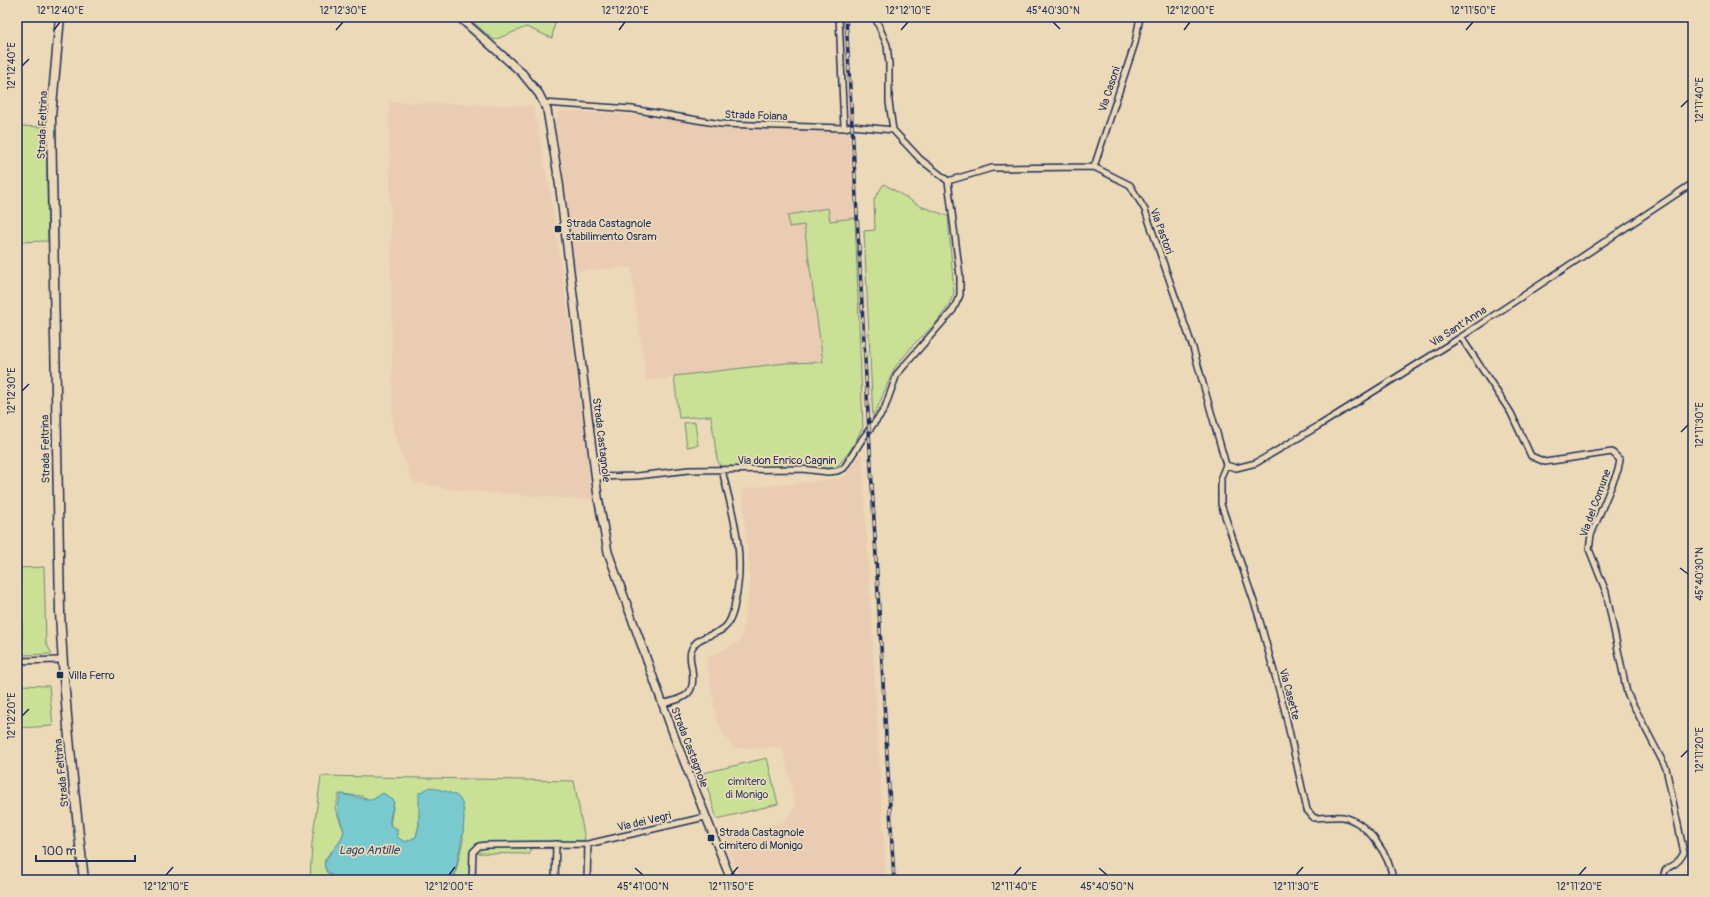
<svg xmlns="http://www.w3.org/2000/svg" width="1710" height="897" viewBox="0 0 1710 897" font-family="Pangolin,sans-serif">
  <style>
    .built { fill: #eaccb2 }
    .green { fill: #c9e095; stroke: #72887a }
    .water { fill: #79cacf; stroke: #538ca2 }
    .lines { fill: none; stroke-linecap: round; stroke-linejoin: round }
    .street-casing { stroke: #1b2f5e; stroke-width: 8 }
    .secondary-casing { stroke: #1b2f5e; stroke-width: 10 }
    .primary-casing { stroke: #1b2f5e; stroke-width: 11 }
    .street { stroke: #ecd9b7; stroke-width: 5 }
    .secondary { stroke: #ecd9b7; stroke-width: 7 }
    .primary { stroke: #ecd9b7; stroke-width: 8 }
    .rail-casing { stroke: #1b2f5e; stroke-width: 3.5 }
    .rail { stroke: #ecd9b7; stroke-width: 2; stroke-dasharray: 6; stroke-linecap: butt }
    .ticks { fill: none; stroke: #1b2f5e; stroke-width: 1.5 }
    .poi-dot { fill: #1b2f5e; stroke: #ecd9b7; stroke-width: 1.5 }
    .labels { text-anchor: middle; stroke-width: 3.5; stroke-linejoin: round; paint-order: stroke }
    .street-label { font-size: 11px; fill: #1b2f5e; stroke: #ecd9b7 }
    .poi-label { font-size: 11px; fill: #1b2f5e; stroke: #ecd9b7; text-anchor: start }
    .park-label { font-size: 11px; fill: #354a66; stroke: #ecd9b7 }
    .water-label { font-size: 12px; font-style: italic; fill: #29466f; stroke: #ecd9b7 }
    .neatline { fill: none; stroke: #1b2f5e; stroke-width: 1.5 }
    .ticks-label { font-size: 10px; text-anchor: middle; fill: #1b2f5e }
  </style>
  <rect width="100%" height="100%" fill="#ecd9b7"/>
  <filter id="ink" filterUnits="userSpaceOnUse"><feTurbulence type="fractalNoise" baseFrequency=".025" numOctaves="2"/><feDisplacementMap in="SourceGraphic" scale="8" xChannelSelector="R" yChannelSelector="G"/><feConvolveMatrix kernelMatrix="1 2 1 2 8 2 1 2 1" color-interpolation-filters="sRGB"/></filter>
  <g filter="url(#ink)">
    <path class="built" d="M843 17H848L854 122H849Z
      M389 102 533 106 551 196 595 500 455 490 413 482 393 431Z
      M560 111 637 115 719 127 849 131 855 218 830 221 828 208 788 215 804 225 823 362 786 363 646 381 631 267 576 271 568 239 554 122Z
      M862 453 886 880H742L724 838 783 822 796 807 782 747 733 748 717 722 706 658 741 641 750 583 742 489 843 478Z"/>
    <path class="green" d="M467 17H556L552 38 526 27 494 40Z
      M17 126 46 127 48 241 17 242Z
      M884 184 920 206 948 216 954 293 948 307 935 324 914 344 894 369 873 418 864 231 875 230 874 199Z
      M828 208 830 221 855 218 863 427 850 451 836 468 722 470 717 459 711 416 679 418 674 376 786 363 823 362 804 225 789 227 788 215Z
      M695 422 698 445 687 447 684 423Z
      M44 567 46 643 52 654 23 655 20 568Z
      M20 685 49 686 53 726 17 728V699Z
      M767 758 778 804 717 819 703 773Z
      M321 776 574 781 585 840 530 848V854L472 853V880H454L463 840V816L460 801 420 793 419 825 416 837 405 842 396 837 397 829 390 825 394 801 384 794 372 801 362 796 339 794 335 809 344 831C343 835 341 840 339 843 331 855 319 856 327 873L332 875 331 880H310L312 843Z"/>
    <path class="water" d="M431 787C439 790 452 792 458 797 473 811 455 862 454 880H331L332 875C315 865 332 853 339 843 341 840 343 835 344 831L337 809 341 794 372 800 383 793 394 801C393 809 389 817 390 825L397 829V837L405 842 416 837 419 825V793Z"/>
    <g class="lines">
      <defs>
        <path id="street" d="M839 17 844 128
          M875 17 887 45 889 64V102L893 130
          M544 103 632 109 721 124 844 128 852 126 893 130 920 159 948 181
          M1094 167 1135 43 1140 17
          M948 181 992 168 1094 167 1130 185 1145 210 1193 348 1226 465
          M1461 337 1511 413 1531 456 1545 462 1612 452 1620 460 1618 470 1591 535 1589 549 1606 592 1627 693 1666 768 1684 853C1682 855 1681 859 1678 861 1672 868 1662 866 1664 880
          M1226 465 1236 468 1256 463 1320 425 1461 337 1693 183
          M1226 465 1221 477V504L1258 614 1284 708 1307 810 1314 818C1323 818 1334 816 1343 817 1368 822 1390 856 1393 880
          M596 477 637 476 689 470 802 469 828 472 837 471 844 468 863 438 884 410 897 374 953 310 960 295V276L948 181
          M17 661 62 660
          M662 704C685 698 696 696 692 669 691 663 689 656 691 651 697 633 717 638 727 625 732 618 734 610 735 602 746 555 733 515 722 470
          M472 880 473 852 479 846 487 845 588 844 705 817
          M555 880 556 844
          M587 880 588 844"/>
        <path id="secondary" d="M459 17 522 73 539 94 547 110 559 182 598 497 608 552 676 741 731 880"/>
        <path id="primary" d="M60 17 51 117 60 611C64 701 74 791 84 880"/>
      </defs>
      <use href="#street" class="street-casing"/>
      <use href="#secondary" class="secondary-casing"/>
      <use href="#primary" class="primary-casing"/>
      <use href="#street" class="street"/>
      <use href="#secondary" class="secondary"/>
      <use href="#primary" class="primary"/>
      <defs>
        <path id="rail" d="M846 17 894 880"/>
      </defs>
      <use href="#rail" class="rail-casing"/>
      <use href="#rail" class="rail"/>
    </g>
  </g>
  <path class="ticks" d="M1053 22 1060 29M54 30 60 22M336 30 343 22M619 30 625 22M901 30 908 22M1184 30 1190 22M1466 30 1473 22M22 66 29 59M1681 107 1688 100M22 391 29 384M1681 432 1688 425M1680 568 1688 574M22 716 29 709M1681 757 1688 750M635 868 643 875M1099 868 1107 875M166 875 173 867M449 875 455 867M731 875 738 867M1014 875 1021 867M1296 875 1303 867M1579 875 1586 867"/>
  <g class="poi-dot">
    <rect x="554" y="225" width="8" height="8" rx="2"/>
    <rect x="56" y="671" width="8" height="8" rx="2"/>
    <rect x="707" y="834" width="8" height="8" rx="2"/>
  </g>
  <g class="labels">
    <g class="street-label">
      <text transform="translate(1109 89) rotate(-72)" y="4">Via Casoni</text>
      <text transform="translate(756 115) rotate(2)" y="4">Strada Foiana</text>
      <text transform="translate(42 125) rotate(-88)" y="4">Strada Feltrina</text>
      <text transform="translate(1162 231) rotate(70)" y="4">Via Pastori</text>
      <text transform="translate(1458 326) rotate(-33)" y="4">Via Sant'Anna</text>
      <text transform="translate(602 440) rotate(83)" y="4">Strada Castagnole</text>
      <text transform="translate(45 449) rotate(-91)" y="4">Strada Feltrina</text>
      <text x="787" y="464">Via don Enrico Cagnin</text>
      <text transform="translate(1595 503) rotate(-70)" y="4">Via del Comune</text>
      <text transform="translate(1290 694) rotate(75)" y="4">Via Casette</text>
      <text transform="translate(690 747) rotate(69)" y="4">Strada Castagnole</text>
      <text transform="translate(61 773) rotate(-96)" y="4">Strada Feltrina</text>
      <text transform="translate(644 821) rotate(-13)" y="4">Via dei Vegri</text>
    </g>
    <g class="poi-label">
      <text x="566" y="227">Strada Castagnole<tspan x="566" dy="13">stabilimento Osram</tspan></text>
      <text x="68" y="679">Villa Ferro</text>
      <text x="719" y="836">Strada Castagnole<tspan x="719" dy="13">cimitero di Monigo</tspan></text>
    </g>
    <g class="park-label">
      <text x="747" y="785">cimitero<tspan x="747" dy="13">di Monigo</tspan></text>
    </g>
    <g class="water-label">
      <text x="369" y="854">Lago Antille</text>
    </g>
  </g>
  <rect width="1710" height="897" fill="none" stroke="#ecd9b7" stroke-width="44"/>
  <path d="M36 855v6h99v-6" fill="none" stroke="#1b2f5e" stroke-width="2"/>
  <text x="42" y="855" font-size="12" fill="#1b2f5e" stroke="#ecd9b7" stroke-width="3" paint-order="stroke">100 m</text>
  <rect x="22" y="22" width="1666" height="853" class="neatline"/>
  <g class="ticks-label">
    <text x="60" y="14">12°12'40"E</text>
    <text x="343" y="14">12°12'30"E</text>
    <text x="625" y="14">12°12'20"E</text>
    <text x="908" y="14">12°12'10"E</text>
    <text x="1053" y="14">45°40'30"N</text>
    <text x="1190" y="14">12°12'00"E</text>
    <text x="1473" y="14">12°11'50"E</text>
    <text transform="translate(11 66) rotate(-90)" y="4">12°12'40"E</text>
    <text transform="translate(1699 100) rotate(-90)" y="4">12°11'40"E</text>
    <text transform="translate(11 391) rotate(-90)" y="4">12°12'30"E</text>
    <text transform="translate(1699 425) rotate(-90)" y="4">12°11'30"E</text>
    <text transform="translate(1699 574) rotate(-90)" y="4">45°40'30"N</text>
    <text transform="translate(11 716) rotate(-90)" y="4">12°12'20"E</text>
    <text transform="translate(1699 750) rotate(-90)" y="4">12°11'20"E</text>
    <text x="166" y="890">12°12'10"E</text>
    <text x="449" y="890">12°12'00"E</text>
    <text x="643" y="890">45°41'00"N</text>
    <text x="731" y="890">12°11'50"E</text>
    <text x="1014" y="890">12°11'40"E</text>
    <text x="1107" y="890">45°40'50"N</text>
    <text x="1296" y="890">12°11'30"E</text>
    <text x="1579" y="890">12°11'20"E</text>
  </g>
</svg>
